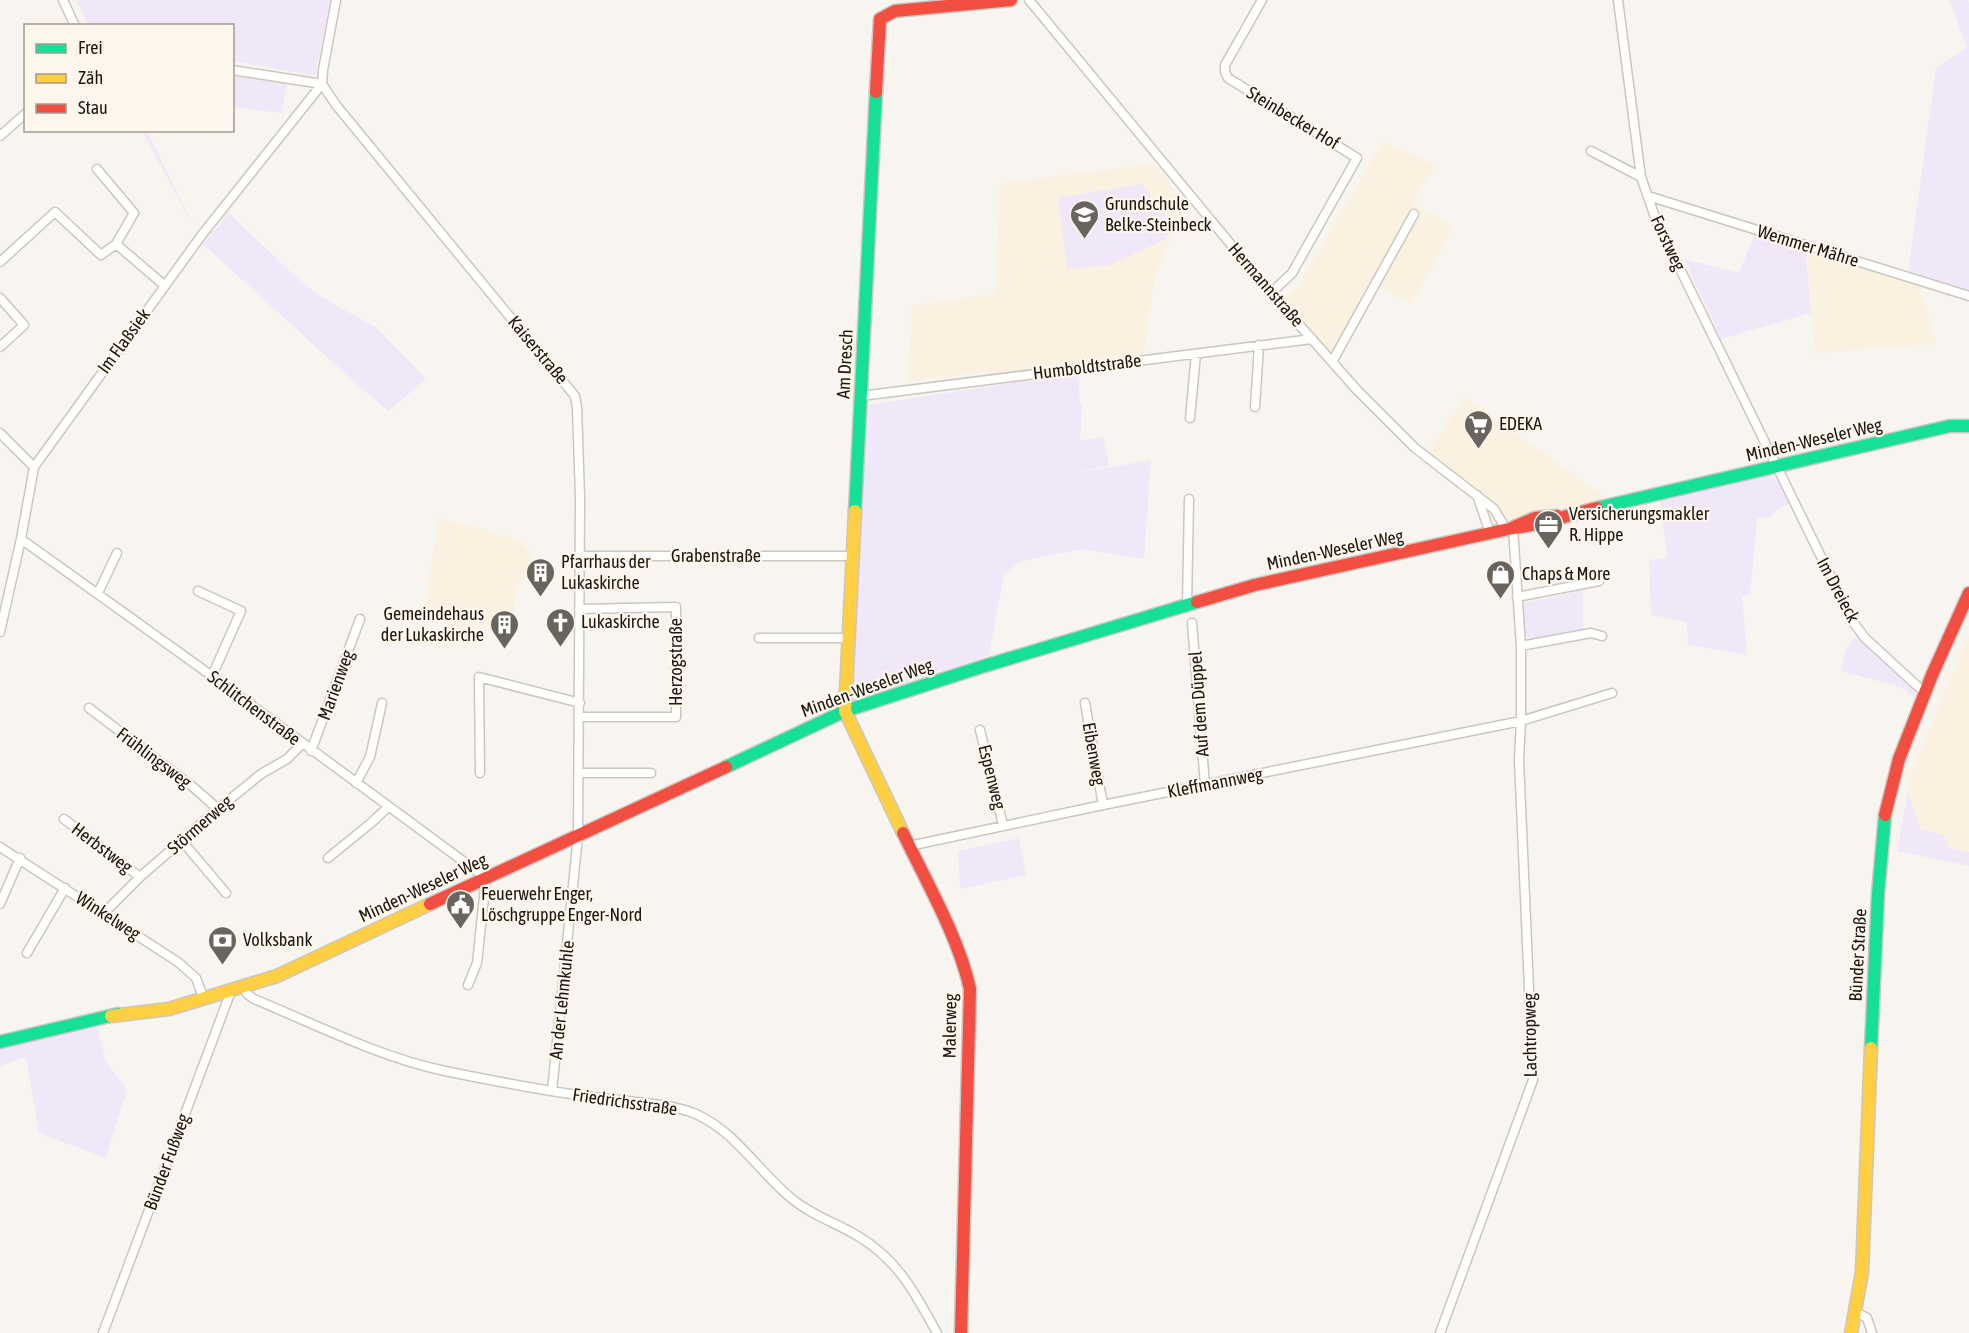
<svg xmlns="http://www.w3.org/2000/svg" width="1969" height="1333" viewBox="0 0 1969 1333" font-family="'Asap Condensed',sans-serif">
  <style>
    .built { fill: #fbf1e1 }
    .green { fill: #f0e7f8 }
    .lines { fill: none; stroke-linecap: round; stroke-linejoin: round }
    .street-casing { stroke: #cbc7c0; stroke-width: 11 }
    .fast-casing { stroke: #cbc7c0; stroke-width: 15 }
    .slow-casing { stroke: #cbc7c0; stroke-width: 15 }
    .jam-casing { stroke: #cbc7c0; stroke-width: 15 }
    .street { stroke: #fefefd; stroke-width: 8 }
    .fast { stroke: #16e098; stroke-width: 12 }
    .slow { stroke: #ffcf43; stroke-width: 12 }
    .jam { stroke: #f24e42; stroke-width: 12 }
    .labels { text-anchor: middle; stroke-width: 4.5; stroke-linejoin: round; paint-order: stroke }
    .street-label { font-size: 18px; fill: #1c160e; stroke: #fcf6ec }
    .poi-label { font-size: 18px; fill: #1c160e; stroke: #fcf6ec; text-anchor: start }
  </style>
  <rect width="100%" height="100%" fill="#f8f5f0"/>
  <path class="built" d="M1383 141 1435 165 1412 203 1454 227 1411 304 1379 286 1339 362 1284 298 1300 284Z
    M1153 164 1185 202 1155 277 1144 353 992 375 991 371 908 382 912 306 995 294 1000 183Z
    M1807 250 1919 285 1936 344 1815 353Z
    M1465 397 1604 496 1609 512 1497 541 1488 534 1475 493 1428 453Z
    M438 519 473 526 518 540 523 541V547L532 550 527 576 518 582 514 604V622H499V627L448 625 423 621Z
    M1969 635V852L1948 848 1944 835 1921 831 1908 791 1913 768Z"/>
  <path class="green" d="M76 0H330L315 76 233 61 232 26 89 25Z
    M1949 0H1968L1969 3V292L1908 273 1936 68 1967 47Z
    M233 75 287 84 281 113 233 107Z
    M142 131H147L197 233Z
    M1142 184 1172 225 1166 239 1110 265 1067 269 1058 198Z
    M229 213 298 279 321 297 377 328 426 379 389 411 360 387 203 244Z
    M1757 228 1808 244 1806 254 1811 313 1721 339 1684 259 1739 273Z
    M1077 373C1081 384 1078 393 1080 403L1082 405 1080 441 1103 437 1109 466 1059 476 1151 460 1144 559 1083 549 1021 561 1004 574 989 655 849 702 867 405Z
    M1769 475 1774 477 1790 504 1778 508 1771 517 1757 518 1750 594 1742 596 1747 655 1688 645 1687 622 1651 615 1649 561 1667 557 1660 500Z
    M1583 590V630L1530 640 1524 636V603Z
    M1858 633 1913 686 1915 698 1901 687 1840 671 1845 651Z
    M1908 791 1921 830 1944 835 1949 848 1969 852V866L1897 851Z
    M1019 838 1026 875 960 889 958 851Z
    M97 1026 106 1062 127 1089 106 1158 39 1133 26 1057 0 1066V1048Z"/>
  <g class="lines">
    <defs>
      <path id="street" d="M63 0 75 26
        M336 0 323 70 322 84 336 105 575 396 577 408 580 498 578 836 552 1091
        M1029 0 1271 293 1357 390 1415 448 1494 509 1506 529
        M1262 0 1225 65V72L1228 78 1357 158 1292 273 1271 293
        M1618 0 1641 177 1656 220 1853 622 1865 638 1925 693
        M0 136 26 113
        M1591 151 1641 177
        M97 169 134 213 116 244
        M1648 196 1969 296
        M0 262 55 212 101 255 116 244 164 285
        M0 298 24 325 0 347
        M1332 362 1414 214
        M861 396 1312 339
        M1255 407 1259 345
        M1190 418 1196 354
        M0 433 34 467
        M1477 495 1490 533
        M21 539 212 676 486 878 477 963 468 985
        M579 556H853
        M198 591 241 611 212 676
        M98 593 117 553
        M1517 597 1599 581
        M1187 605 1189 499
        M579 609 676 607V717H579
        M1192 623 1205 785
        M0 632 21 539 34 467 201 236 322 84 232 70
        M759 638H849
        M1521 646 1591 633 1602 636
        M1085 703 1103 805
        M89 708 193 787 218 809
        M980 730 1003 825
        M311 751 360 619
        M480 773 479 677 580 703
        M579 773H651
        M356 783 370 757 382 703
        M64 819 140 877
        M182 841 226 893
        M909 846 1103 805 1521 721 1612 693
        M0 847 178 962 196 978 203 997
        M328 858 371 823 388 807
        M0 904 20 858
        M104 913 140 877 218 809 261 774 287 759 302 744
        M27 953 65 888
        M243 987 247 994 254 999C317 1025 379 1057 445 1071 494 1081 543 1091 593 1097 621 1101 671 1103 696 1114 736 1132 758 1171 791 1198 811 1215 836 1223 858 1236 899 1261 915 1293 937 1333
        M1856 1312 1867 1318 1872 1333
        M103 1333 231 991
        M1440 1333 1533 1080 1519 760 1521 721V646L1513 528"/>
      <path id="fast" d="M1597 508 1950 426H1969
        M855 511 876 92
        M726 767 845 711 981 667 1197 602
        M0 1042 118 1014
        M1871 1048 1878 894 1885 815"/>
      <path id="slow" d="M855 511 845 711 903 833
        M111 1016 169 1009 277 976 430 904
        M1851 1333 1862 1272 1871 1048"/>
      <path id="jam" d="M876 92 880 19 895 11 1011 0
        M1514 527 1535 518 1557 516
        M1197 602 1255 585 1513 528C1542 525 1568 515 1597 508
        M1885 815 1899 759 1932 675 1969 593
        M903 833C926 881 959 938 970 989L961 1333
        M430 904 726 767"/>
    </defs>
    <use href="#street" class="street-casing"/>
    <use href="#fast" class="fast-casing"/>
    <use href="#slow" class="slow-casing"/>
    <use href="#jam" class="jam-casing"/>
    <use href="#street" class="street"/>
    <use href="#fast" class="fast"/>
    <use href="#slow" class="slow"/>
    <use href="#jam" class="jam"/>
  </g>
  <defs>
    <symbol id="school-pin" viewBox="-11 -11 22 30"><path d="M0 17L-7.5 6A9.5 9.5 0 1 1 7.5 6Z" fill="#69645d" stroke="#fcf6ec"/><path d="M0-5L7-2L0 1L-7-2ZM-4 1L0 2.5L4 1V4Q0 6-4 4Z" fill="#fff"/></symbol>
    <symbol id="supermarket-pin" viewBox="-11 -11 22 30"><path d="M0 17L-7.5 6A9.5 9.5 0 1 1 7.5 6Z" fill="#69645d" stroke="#fcf6ec"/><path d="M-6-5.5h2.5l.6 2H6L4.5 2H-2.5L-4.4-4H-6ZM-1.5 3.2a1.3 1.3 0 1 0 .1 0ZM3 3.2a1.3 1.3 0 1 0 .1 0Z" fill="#fff"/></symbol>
    <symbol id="office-pin" viewBox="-11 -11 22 30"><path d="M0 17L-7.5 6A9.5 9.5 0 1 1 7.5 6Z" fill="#69645d" stroke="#fcf6ec"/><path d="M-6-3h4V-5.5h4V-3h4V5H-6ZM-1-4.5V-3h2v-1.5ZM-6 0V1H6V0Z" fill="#fff"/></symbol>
    <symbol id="building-pin" viewBox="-11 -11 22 30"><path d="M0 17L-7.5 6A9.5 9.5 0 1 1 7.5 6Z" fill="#69645d" stroke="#fcf6ec"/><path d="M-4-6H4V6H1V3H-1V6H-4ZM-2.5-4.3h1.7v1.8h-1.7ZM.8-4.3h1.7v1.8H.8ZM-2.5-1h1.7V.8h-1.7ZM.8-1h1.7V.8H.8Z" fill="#fff"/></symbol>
    <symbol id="shop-pin" viewBox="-11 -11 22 30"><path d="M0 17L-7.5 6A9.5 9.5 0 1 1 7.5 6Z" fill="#69645d" stroke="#fcf6ec"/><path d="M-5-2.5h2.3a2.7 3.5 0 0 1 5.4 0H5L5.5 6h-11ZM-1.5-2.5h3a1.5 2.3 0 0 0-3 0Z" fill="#fff"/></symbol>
    <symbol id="church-pin" viewBox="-11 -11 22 30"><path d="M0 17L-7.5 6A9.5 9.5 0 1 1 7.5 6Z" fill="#69645d" stroke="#fcf6ec"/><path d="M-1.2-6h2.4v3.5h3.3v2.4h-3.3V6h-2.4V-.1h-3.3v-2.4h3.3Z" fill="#fff"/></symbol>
    <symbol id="civic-pin" viewBox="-11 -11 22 30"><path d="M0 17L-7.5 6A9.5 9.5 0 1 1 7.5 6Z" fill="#69645d" stroke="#fcf6ec"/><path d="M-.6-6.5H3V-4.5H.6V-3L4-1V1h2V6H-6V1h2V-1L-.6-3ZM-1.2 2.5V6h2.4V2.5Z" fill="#fff"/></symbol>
    <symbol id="bank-pin" viewBox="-11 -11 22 30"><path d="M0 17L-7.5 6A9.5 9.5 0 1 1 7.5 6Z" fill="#69645d" stroke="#fcf6ec"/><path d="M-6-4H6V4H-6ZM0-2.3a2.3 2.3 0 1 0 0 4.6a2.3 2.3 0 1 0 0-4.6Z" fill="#fff"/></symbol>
  </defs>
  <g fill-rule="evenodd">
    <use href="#school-pin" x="1068" y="198" width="33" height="45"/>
    <use href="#supermarket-pin" x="1462" y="408" width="33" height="45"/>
    <use href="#office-pin" x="1532" y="508" width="33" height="45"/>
    <use href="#building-pin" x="524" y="556" width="33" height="45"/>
    <use href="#shop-pin" x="1484" y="558" width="33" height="45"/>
    <use href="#church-pin" x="544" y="606" width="33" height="45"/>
    <use href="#building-pin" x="488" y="608" width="33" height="45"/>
    <use href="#civic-pin" x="444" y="888" width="33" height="45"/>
    <use href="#bank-pin" x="206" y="924" width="33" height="45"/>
  </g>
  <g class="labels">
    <g class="street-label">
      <text transform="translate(1293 118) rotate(31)" y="6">Steinbecker Hof</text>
      <text transform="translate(1668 243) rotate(65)" y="6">Forstweg</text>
      <text transform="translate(1808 246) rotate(17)" y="6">Wemmer Mähre</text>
      <text transform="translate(1266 285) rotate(49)" y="6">Hermannstraße</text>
      <text transform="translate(124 341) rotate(-54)" y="6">Im Flaßsiek</text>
      <text transform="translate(538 350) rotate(50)" y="6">Kaiserstraße</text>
      <text transform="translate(845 364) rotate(-87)" y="6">Am Dresch</text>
      <text transform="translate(1087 367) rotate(-7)" y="6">Humboldtstraße</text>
      <text transform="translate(1814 440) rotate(-13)" y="6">Minden-Weseler Weg</text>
      <text transform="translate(1335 550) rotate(-12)" y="6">Minden-Weseler Weg</text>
      <text x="716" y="562">Grabenstraße</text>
      <text transform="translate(1838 590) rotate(62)" y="6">Im Dreieck</text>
      <text transform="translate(676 662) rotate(-90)" y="6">Herzogstraße</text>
      <text transform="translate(336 685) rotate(-70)" y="6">Marienweg</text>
      <text transform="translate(867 688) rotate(-20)" y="6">Minden-Weseler Weg</text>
      <text transform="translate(1199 704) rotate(-94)" y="6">Auf dem Düppel</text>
      <text transform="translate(254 708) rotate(37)" y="6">Schlitchenstraße</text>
      <text transform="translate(1094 754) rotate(80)" y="6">Eibenweg</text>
      <text transform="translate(154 758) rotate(37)" y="6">Frühlingsweg</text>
      <text transform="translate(992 777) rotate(76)" y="6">Espenweg</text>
      <text transform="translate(1215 783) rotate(-11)" y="6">Kleffmannweg</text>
      <text transform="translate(200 825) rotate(-41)" y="6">Störmerweg</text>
      <text transform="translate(102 848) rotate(37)" y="6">Herbstweg</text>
      <text transform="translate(423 888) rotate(-25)" y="6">Minden-Weseler Weg</text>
      <text transform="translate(108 916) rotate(33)" y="6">Winkelweg</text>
      <text transform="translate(1858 955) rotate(-87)" y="6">Bünder Straße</text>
      <text transform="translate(562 1000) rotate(-84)" y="6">An der Lehmkuhle</text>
      <text transform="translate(950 1026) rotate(-89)" y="6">Malerweg</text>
      <text transform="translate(1530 1035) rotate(-91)" y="6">Lachtropweg</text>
      <text transform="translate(625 1102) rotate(8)" y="6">Friedrichsstraße</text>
      <text transform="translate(167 1162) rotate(-70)" y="6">Bünder Fußweg</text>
    </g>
    <g class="poi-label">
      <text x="1105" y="210">Grundschule<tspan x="1105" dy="21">Belke-Steinbeck</tspan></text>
      <text x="1499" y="430">EDEKA</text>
      <text x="1569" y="520">Versicherungsmakler<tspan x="1569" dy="21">R. Hippe</tspan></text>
      <text x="561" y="568">Pfarrhaus der<tspan x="561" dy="21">Lukaskirche</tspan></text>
      <text x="1522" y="580">Chaps &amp; More</text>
      <text x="484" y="620" text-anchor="end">Gemeindehaus<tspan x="484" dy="21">der Lukaskirche</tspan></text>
      <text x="581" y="628">Lukaskirche</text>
      <text x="481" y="900">Feuerwehr Enger,<tspan x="481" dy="21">Löschgruppe Enger-Nord</tspan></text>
      <text x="243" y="946">Volksbank</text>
    </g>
  </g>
  <rect x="24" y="24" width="210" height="108" fill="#fcf6ec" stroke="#a29c93" stroke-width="1.5"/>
  <rect x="36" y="44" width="30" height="9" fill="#16e098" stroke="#a29c93" stroke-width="1.5"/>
  <text x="78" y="54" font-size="18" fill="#1c160e">Frei</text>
  <rect x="36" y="74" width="30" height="9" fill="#ffcf43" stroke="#a29c93" stroke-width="1.5"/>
  <text x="78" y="84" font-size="18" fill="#1c160e">Zäh</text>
  <rect x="36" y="104" width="30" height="9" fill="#f24e42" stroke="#a29c93" stroke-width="1.5"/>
  <text x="78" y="114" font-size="18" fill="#1c160e">Stau</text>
</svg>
